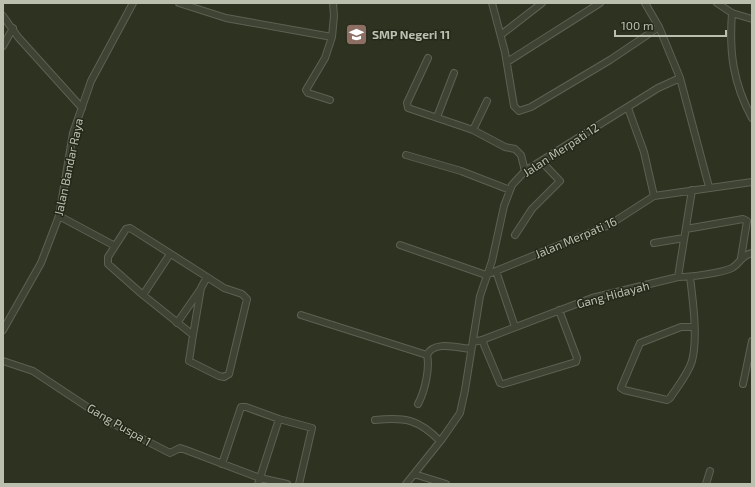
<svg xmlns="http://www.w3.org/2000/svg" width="755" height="487" viewBox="0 0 755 487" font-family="'Exo 2',sans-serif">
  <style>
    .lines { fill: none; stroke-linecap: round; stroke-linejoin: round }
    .street-casing { stroke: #5d6151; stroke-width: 8 }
    .street { stroke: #3f4334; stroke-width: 6 }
    .labels { text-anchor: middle; stroke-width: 3; stroke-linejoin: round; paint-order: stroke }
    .poi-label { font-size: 12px; font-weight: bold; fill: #bbc0ae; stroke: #242819; text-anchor: start }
    .street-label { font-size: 12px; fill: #bbc0ae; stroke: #242819 }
  </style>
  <rect width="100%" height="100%" fill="#2e3221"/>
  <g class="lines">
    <defs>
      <path id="street" d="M179 3 226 18 332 37 334 16 333 3
        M492 3 505 52 514 106 519 111 531 107 610 60 659 27
        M717 3 732 13 752 19
        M732 13C729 52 733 83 752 118
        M3 16 18 37 82 108
        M502 34 542 3
        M3 46 13 28
        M428 58 407 103 408 108 473 130 505 147 515 149 521 155 525 171
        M507 62 600 3
        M680 78 709 187
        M330 100 308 93 306 90 325 58 332 37
        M628 108 644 152 654 196
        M437 117 454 73
        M473 130 487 101
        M406 155 461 171 510 190
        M59 216 115 246
        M130 228 207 277 201 288 193 335 143 295 108 264V257L126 229Z
        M686 229 743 219 747 221 741 258
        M515 235 532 209 560 181 541 161
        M654 243 684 238
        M400 245 486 275 609 225 654 196 752 182
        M496 271 515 327
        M678 277 692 190
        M690 277C693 301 698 338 692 361 688 374 678 386 670 398L667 400 624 390 621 388 640 343 681 327H694
        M143 295 170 254
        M301 315 427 355C434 340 458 348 471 349
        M177 323 200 290
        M3 330 41 263 59 216 73 133 91 81 133 3
        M193 335 189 361 219 376 224 377 229 374 247 299 242 294 224 288 207 277
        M482 340 500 383 503 384 576 362 577 358 559 310
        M473 342 482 340 592 298 678 277C690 277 722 273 732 268 741 263 740 256 752 253
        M3 361 33 371 110 422 170 453 180 448 186 450 260 478 287 484
        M743 384 752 341
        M418 404C425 391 430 368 427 355
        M375 420C405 417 418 419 440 441
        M222 464 241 407H246L279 419 312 428 299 484
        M414 474 446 484
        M258 484 279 419
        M406 484 442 439 460 413 465 390 480 296 492 261 504 206 512 185 525 171 658 88 680 78 659 27 645 3
        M706 484 710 471"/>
    </defs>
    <use href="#street" class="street-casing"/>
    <use href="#street" class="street"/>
  </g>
  <defs>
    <symbol id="school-square" viewBox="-11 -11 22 22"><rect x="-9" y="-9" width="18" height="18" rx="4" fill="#8d6e63" stroke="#242819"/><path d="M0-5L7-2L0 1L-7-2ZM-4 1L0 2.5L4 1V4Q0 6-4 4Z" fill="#fff"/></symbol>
  </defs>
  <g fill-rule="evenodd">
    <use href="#school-square" x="344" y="22" width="25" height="25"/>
  </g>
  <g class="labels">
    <g class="poi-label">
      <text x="372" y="39">SMP Negeri 11</text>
    </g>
    <g class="street-label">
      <text transform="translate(561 150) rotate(-33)" y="4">Jalan Merpati 12</text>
      <text transform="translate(69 167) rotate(-78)" y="4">Jalan Bandar Raya</text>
      <text transform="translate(576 238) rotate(-23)" y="4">Jalan Merpati 16</text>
      <text transform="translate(613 295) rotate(-15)" y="4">Gang Hidayah</text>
      <text transform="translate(119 425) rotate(30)" y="4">Gang Puspa 1</text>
    </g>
  </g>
  <rect width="755" height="487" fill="none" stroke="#bbc0ae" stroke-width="8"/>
  <path d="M615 30v6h111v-6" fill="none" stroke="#bbc0ae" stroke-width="2"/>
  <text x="621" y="30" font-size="12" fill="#bbc0ae" stroke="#242819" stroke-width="3" paint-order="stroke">100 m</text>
</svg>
